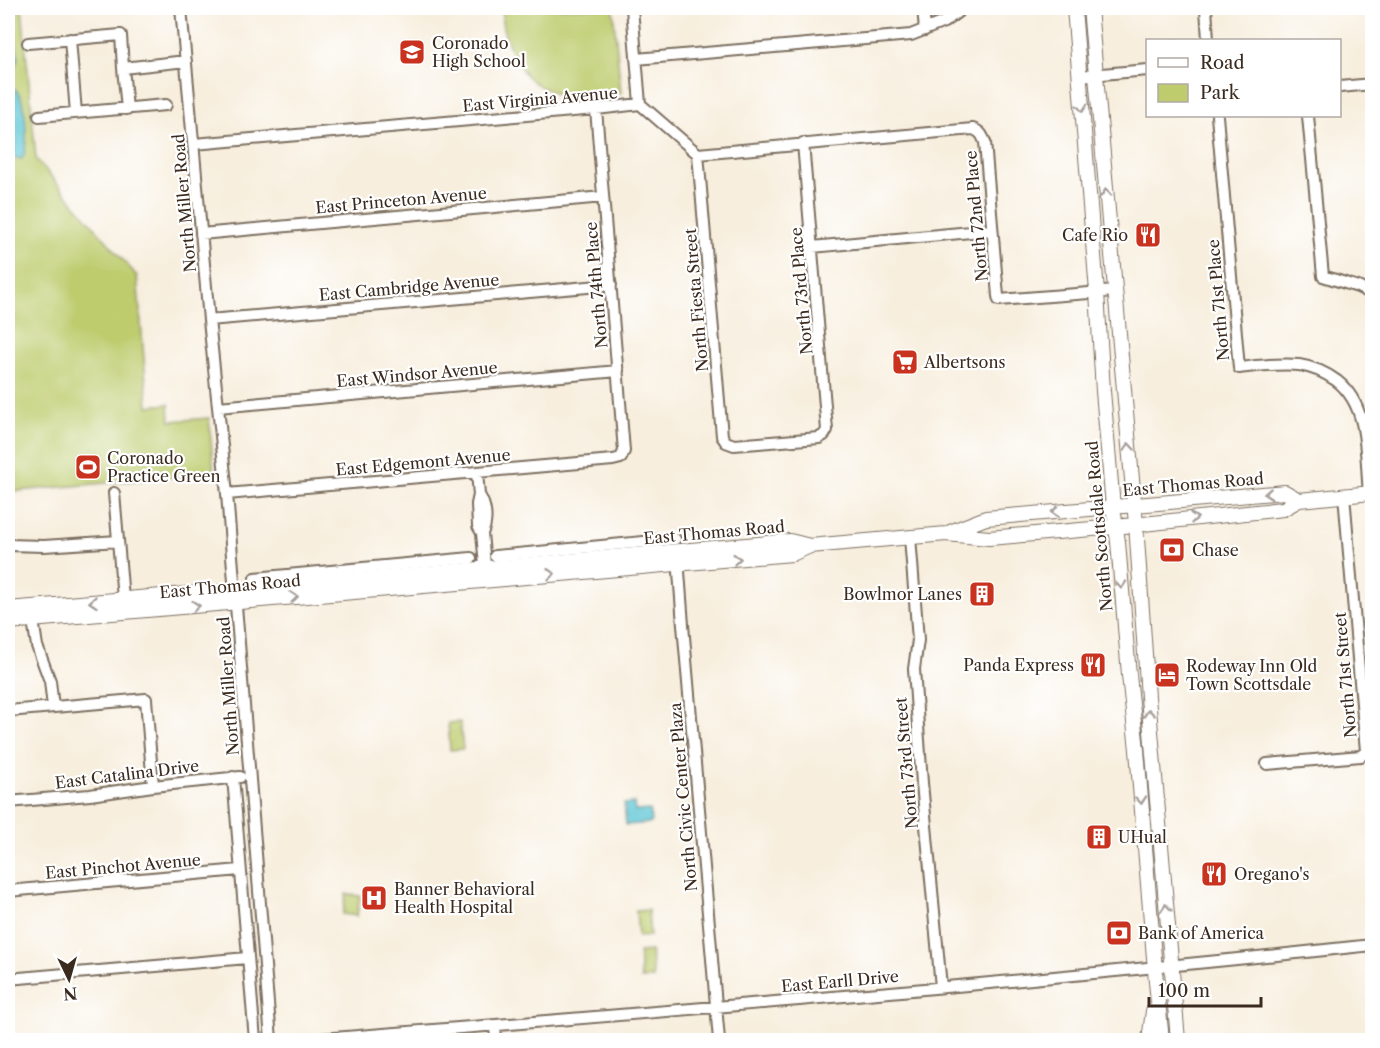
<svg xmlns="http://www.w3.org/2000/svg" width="1380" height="1048" viewBox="0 0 1380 1048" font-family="'Libre Caslon Text',serif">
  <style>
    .green { fill: #becc6e; stroke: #7c7b46; stroke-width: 1.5 }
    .water { fill: #5ac5d4; stroke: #4a7879; stroke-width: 1.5 }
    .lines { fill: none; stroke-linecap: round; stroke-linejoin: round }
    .minor-casing { stroke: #7d6f61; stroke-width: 14 }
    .major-casing { stroke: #7d6f61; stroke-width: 16 }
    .minor { stroke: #fff; stroke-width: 10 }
    .major { stroke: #fff; stroke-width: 14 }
    .oneway { stroke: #a79f9a }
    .labels { text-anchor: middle; stroke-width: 4.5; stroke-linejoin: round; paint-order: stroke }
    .poi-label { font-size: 16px; fill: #3b2a1e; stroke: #fff; text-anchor: start }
    .street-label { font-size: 16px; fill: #3b2a1e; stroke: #fff }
  </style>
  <rect width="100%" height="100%" fill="#fff"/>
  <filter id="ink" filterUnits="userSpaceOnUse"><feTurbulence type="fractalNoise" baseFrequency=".0167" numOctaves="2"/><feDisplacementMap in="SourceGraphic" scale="12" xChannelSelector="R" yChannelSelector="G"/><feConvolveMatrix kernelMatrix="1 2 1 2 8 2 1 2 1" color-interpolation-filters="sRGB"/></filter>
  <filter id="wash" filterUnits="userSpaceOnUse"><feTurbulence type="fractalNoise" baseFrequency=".008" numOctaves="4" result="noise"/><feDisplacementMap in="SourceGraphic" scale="24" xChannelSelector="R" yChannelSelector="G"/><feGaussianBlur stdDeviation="1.35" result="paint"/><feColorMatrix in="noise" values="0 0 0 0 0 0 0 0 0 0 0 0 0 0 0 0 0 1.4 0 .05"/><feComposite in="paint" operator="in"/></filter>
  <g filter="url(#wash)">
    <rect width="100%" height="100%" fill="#f7eedd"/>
    <path class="green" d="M8 8H22L36 159 137 276 148 406 169 404 170 421 209 418 214 473 8 492Z
      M503 8H613L621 93C604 96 587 101 570 98 557 95 541 88 531 80 518 69 504 38 502 22 502 17 503 12 503 8Z
      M460 722 463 749 450 750 448 723Z
      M346 894 360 896 357 916 343 914Z
      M648 910 650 936 638 937 636 911Z
      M651 951 653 978 641 979 639 952Z"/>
    <path class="water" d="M8 8H11C10 16 9 23 11 31 16 52 25 56 8 74Z
      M8 89 16 90C18 93 20 95 21 98 26 111 29 148 22 159L16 158 8 151Z
      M634 803 635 811 650 810 651 823 626 825 624 804Z"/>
  </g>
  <g filter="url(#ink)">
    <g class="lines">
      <defs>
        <path id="minor" d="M181 8 209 320 227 494 271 1040
          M632 8 640 104
          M923 8 925 30
          M1206 8 1208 40
          M70 39 76 113
          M28 43 121 35 123 68 186 61
          M636 59 911 35 944 22 963 8
          M123 68 127 109
          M1079 76 1148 70
          M1340 87 1372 84
          M39 116 166 105
          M1217 116 1239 368C1258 366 1279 363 1299 365 1313 367 1326 373 1337 381 1370 407 1365 455 1369 493
          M1308 116 1323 276 1358 287 1372 294
          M194 144 596 109 640 104 698 154 973 129C981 132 982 135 985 142L998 296 999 300 1115 291
          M698 154 722 436 726 442 734 445 819 438 824 435 827 430 803 143
          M201 234 603 197
          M812 247 992 230
          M209 320 611 285
          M218 407 618 371
          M477 473 479 495 477 504 478 526 482 533 486 576
          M114 493 123 599
          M227 494 613 460 621 458 624 451 596 109
          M479 495C486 506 488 521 482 533
          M910 537 918 640 914 669 922 783 941 987
          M8 545 44 546 118 541
          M495 556 675 539
          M678 558 683 625 719 1040
          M255 578 471 558
          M33 620 37 646 50 681 53 707
          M8 711 146 699 153 786
          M1267 764 1361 756 1366 751 1344 495
          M233 777 255 1040
          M8 802 90 795 153 786 240 777
          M8 891 240 870
          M8 979 247 958
          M495 1026 496 1040
          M309 1040C664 1012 1019 983 1372 945"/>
        <path id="major" d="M1074 8 1097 292 1103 391 1113 507 1118 542 1129 675 1137 750 1156 982 1162 1040
          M1090 8 1136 524 1148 697 1178 1040
          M950 532 986 518 1285 492 1299 500
          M8 609 174 595 235 591 790 541 810 546
          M8 622 792 554 810 546 946 534 989 538 1115 527 1283 509 1299 500 1372 493
          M1149 1040 1153 1011"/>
      </defs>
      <use href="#minor" class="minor-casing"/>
      <use href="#major" class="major-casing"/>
      <use href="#minor" class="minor"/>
      <use href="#major" class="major"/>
    </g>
    <defs><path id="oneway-chevron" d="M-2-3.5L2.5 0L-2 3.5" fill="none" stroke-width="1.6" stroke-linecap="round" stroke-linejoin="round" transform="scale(1.5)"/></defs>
    <g class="oneway">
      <use href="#oneway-chevron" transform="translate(1082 108) rotate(85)"/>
      <use href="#oneway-chevron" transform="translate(1106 193) rotate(-95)"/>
      <use href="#oneway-chevron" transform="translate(1129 447) rotate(-95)"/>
      <use href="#oneway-chevron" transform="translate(1268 494) rotate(176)"/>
      <use href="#oneway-chevron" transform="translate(1055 512) rotate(175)"/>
      <use href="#oneway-chevron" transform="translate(1194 518) rotate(-5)"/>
      <use href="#oneway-chevron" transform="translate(737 559) rotate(-5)"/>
      <use href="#oneway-chevron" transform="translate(551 574) rotate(-5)"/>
      <use href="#oneway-chevron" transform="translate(1121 585) rotate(85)"/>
      <use href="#oneway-chevron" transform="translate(294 597) rotate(-6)"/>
      <use href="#oneway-chevron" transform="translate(93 602) rotate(175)"/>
      <use href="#oneway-chevron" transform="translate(196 606) rotate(-5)"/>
      <use href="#oneway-chevron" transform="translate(1149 713) rotate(-95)"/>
      <use href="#oneway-chevron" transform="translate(1141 800) rotate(85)"/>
      <use href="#oneway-chevron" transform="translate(1166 908) rotate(-95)"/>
    </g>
  </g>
  <defs>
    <symbol id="school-square" viewBox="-11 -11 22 22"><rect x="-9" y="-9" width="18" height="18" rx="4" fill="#c8321e" stroke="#fff"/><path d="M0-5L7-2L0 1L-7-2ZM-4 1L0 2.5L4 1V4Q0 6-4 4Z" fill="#fff"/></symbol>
    <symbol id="restaurant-square" viewBox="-11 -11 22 22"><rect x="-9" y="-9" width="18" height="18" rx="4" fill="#c8321e" stroke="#fff"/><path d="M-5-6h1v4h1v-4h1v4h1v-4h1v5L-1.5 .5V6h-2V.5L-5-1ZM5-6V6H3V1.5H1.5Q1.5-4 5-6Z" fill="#fff"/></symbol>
    <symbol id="supermarket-square" viewBox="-11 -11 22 22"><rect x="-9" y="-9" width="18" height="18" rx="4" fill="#c8321e" stroke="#fff"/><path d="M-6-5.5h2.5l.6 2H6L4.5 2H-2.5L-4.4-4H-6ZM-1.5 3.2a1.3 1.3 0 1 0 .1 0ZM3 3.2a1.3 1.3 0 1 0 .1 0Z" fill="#fff"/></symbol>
    <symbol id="stadium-square" viewBox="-11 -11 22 22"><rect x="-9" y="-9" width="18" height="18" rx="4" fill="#c8321e" stroke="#fff"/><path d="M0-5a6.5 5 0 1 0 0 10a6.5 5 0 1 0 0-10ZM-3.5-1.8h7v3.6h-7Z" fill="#fff"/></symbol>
    <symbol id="bank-square" viewBox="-11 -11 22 22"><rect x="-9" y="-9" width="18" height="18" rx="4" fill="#c8321e" stroke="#fff"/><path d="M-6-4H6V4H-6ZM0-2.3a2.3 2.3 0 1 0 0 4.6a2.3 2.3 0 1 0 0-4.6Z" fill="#fff"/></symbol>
    <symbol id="building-square" viewBox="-11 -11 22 22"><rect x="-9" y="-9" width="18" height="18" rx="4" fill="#c8321e" stroke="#fff"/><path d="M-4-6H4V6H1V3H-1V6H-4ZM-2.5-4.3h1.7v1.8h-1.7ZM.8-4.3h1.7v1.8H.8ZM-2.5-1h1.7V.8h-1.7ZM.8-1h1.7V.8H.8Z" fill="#fff"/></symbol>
    <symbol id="hotel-square" viewBox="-11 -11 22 22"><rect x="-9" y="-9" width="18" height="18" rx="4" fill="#c8321e" stroke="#fff"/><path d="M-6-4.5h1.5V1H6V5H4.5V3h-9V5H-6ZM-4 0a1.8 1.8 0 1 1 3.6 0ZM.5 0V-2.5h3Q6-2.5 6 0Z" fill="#fff"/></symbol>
    <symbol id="hospital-square" viewBox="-11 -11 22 22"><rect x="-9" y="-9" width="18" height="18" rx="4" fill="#c8321e" stroke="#fff"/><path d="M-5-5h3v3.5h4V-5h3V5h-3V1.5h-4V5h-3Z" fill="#fff"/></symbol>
  </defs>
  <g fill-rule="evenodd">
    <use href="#school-square" x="397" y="37" width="30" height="30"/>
    <use href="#restaurant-square" x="1133" y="220" width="30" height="30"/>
    <use href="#supermarket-square" x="890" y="347" width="30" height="30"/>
    <use href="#stadium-square" x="73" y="452" width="30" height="30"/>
    <use href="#bank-square" x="1157" y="535" width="30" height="30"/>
    <use href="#building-square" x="967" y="579" width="30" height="30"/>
    <use href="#restaurant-square" x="1078" y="650" width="30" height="30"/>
    <use href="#hotel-square" x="1152" y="660" width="30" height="30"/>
    <use href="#building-square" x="1084" y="822" width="30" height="30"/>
    <use href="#restaurant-square" x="1199" y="859" width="30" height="30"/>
    <use href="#hospital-square" x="359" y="883" width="30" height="30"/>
    <use href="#bank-square" x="1104" y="918" width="30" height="30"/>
  </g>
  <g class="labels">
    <g class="poi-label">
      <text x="432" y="49">Coronado<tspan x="432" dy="18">High School</tspan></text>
      <text x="1128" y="241" text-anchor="end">Cafe Rio</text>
      <text x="924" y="368">Albertsons</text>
      <text x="107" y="464">Coronado<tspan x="107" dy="18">Practice Green</tspan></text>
      <text x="1192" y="556">Chase</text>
      <text x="962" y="600" text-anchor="end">Bowlmor Lanes</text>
      <text x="1074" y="671" text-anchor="end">Panda Express</text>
      <text x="1186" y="672">Rodeway Inn Old<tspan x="1186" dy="18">Town Scottsdale</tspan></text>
      <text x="1118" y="843">UHual</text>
      <text x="1234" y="880">Oregano's</text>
      <text x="394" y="895">Banner Behavioral<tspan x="394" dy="18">Health Hospital</tspan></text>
      <text x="1138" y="939">Bank of America</text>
    </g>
    <g class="street-label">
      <text transform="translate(540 99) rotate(-5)" y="6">East Virginia Avenue</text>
      <text transform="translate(401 200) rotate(-5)" y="6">East Princeton Avenue</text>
      <text transform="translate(184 203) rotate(-95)" y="6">North Miller Road</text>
      <text transform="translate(976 216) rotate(-95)" y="6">North 72nd Place</text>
      <text transform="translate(596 285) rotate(-95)" y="6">North 74th Place</text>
      <text transform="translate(409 287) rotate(-5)" y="6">East Cambridge Avenue</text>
      <text transform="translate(801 291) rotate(-95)" y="6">North 73rd Place</text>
      <text transform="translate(696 300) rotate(-95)" y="6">North Fiesta Street</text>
      <text transform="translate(1218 300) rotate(-95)" y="6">North 71st Place</text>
      <text transform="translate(417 374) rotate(-5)" y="6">East Windsor Avenue</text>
      <text transform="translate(423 462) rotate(-5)" y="6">East Edgemont Avenue</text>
      <text transform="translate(1193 484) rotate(-5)" y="6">East Thomas Road</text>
      <text transform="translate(1099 526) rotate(-95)" y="6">North Scottsdale Road</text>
      <text transform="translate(714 532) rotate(-5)" y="6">East Thomas Road</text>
      <text transform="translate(230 586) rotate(-5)" y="6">East Thomas Road</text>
      <text transform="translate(1345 675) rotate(-95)" y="6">North 71st Street</text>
      <text transform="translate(228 686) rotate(-94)" y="6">North Miller Road</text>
      <text transform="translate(906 763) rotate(-95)" y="6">North 73rd Street</text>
      <text transform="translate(127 774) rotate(-7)" y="6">East Catalina Drive</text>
      <text transform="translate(683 797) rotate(-95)" y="6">North Civic Center Plaza</text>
      <text transform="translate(123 866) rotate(-5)" y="6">East Pinchot Avenue</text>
      <text transform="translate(840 981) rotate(-5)" y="6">East Earll Drive</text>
    </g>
  </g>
  <rect width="1380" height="1048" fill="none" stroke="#fff" stroke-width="30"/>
  <rect x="1146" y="39" width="195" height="78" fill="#ffffff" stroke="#b1aaa5" stroke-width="1.5"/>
  <rect x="1158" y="58" width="30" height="9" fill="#ffffff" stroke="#b1aaa5" stroke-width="1.5"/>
  <text x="1200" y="69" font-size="18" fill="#3b2a1e">Road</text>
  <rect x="1158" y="84" width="30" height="18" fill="#becc6e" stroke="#b1aaa5" stroke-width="1.5"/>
  <text x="1200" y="99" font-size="18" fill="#3b2a1e">Park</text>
  <g transform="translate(69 979) rotate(175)" stroke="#ffffff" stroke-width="4.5" paint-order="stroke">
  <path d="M0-4.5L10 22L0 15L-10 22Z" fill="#3b2a1e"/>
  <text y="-9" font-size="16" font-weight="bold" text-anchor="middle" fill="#3b2a1e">N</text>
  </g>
  <path d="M1149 997v9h112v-9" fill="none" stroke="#3b2a1e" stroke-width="3"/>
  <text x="1158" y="997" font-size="18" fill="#3b2a1e" stroke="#ffffff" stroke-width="4.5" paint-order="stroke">100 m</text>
</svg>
